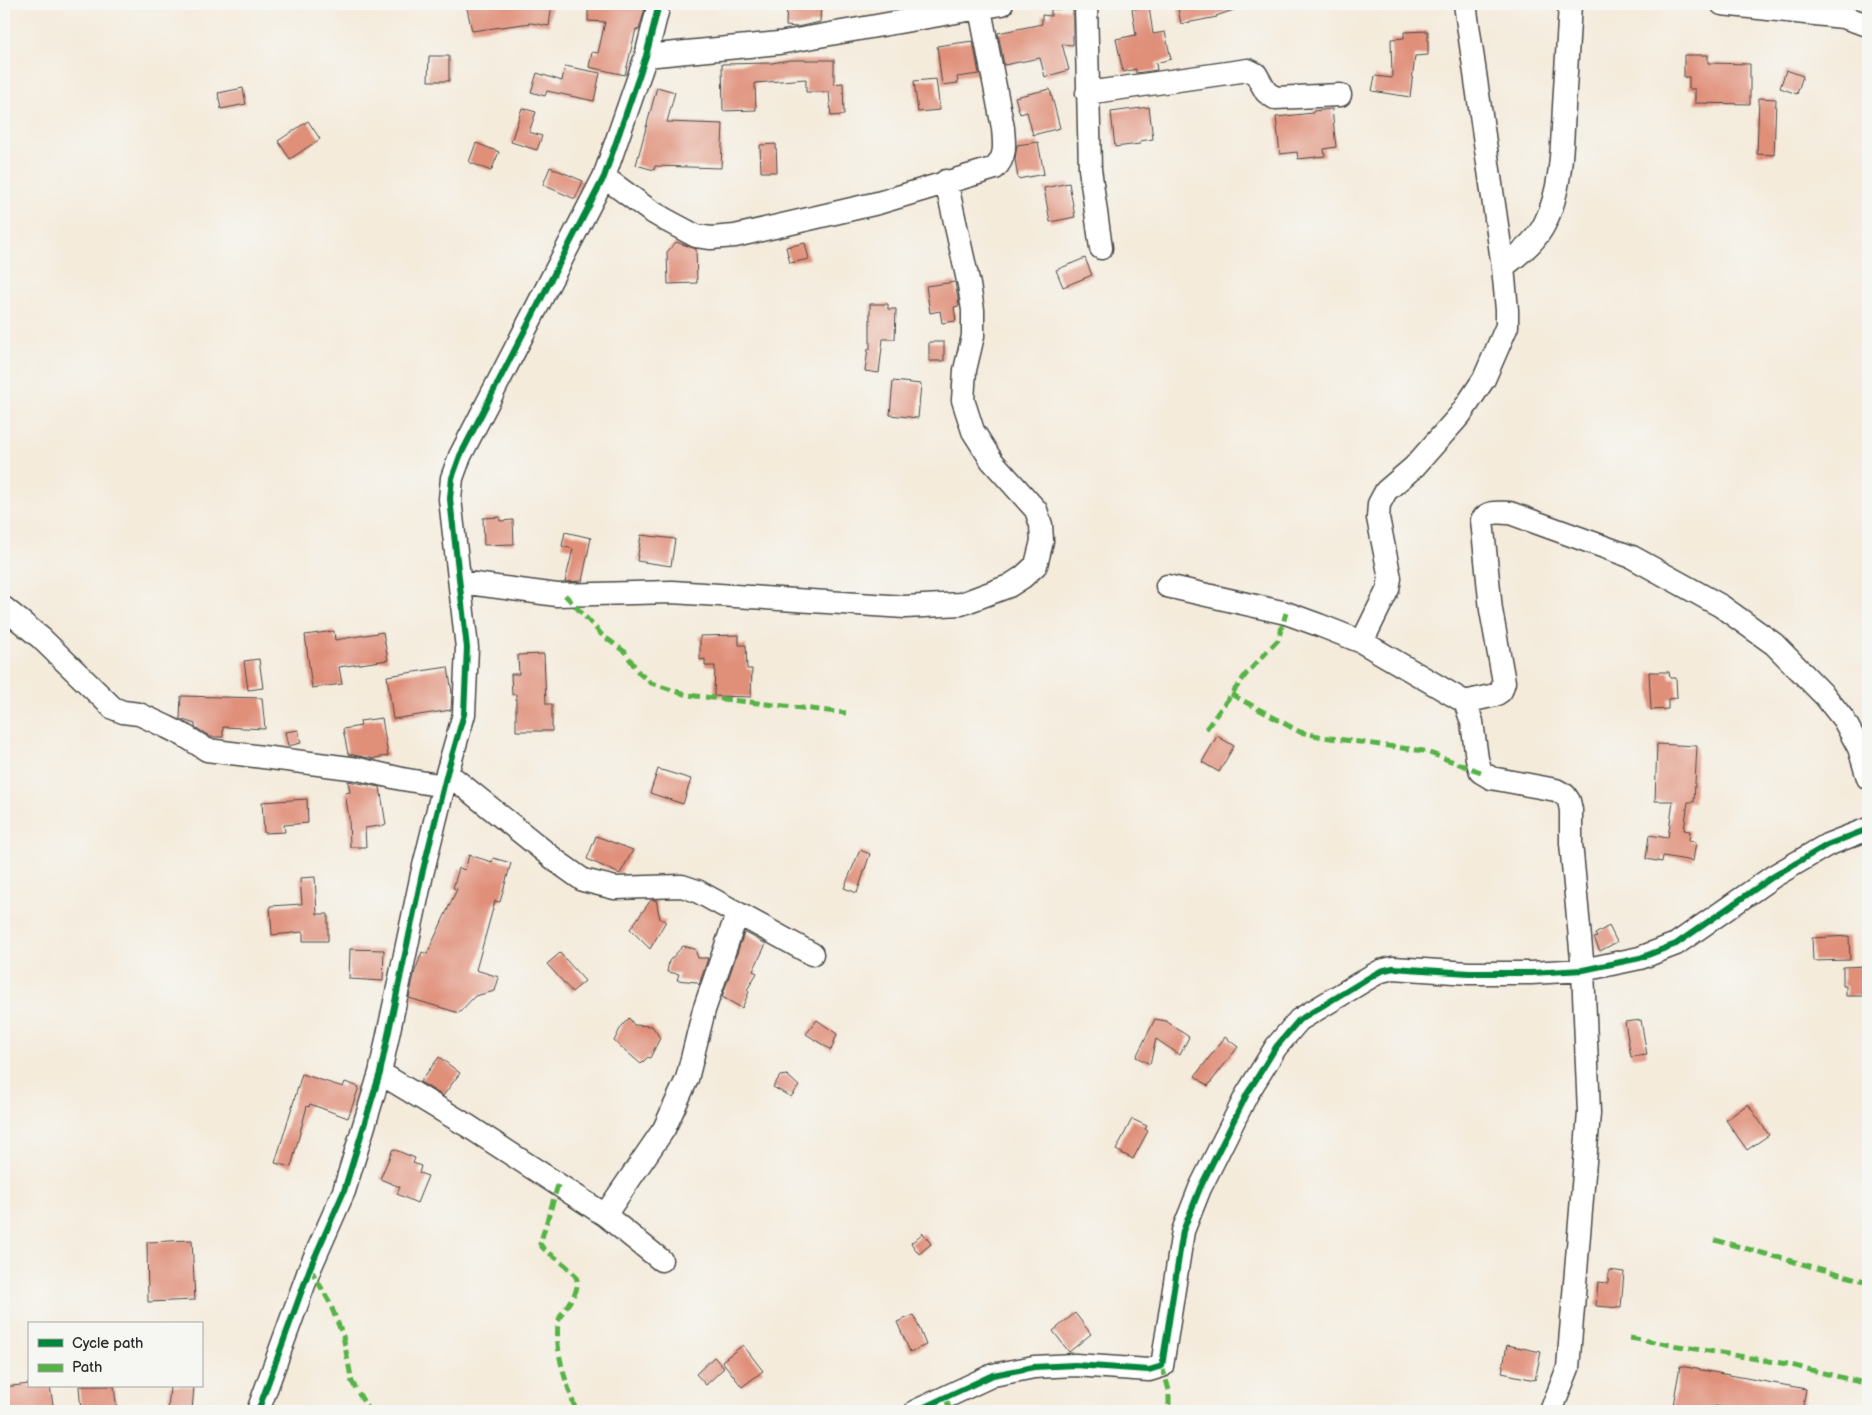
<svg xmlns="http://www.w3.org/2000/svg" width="1872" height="1415" viewBox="0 0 1872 1415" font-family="'Balsamiq Sans',sans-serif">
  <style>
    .building { fill: #e08f79 }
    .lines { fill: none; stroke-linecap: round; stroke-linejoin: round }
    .minor-casing { stroke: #494845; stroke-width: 25 }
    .minor { stroke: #fff; stroke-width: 22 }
    .quiet { stroke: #56b246; stroke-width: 5; stroke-dasharray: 10 5; stroke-linecap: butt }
    .cycleway-casing { stroke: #f6f6f2; stroke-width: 9 }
    .cycleway { stroke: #00873e; stroke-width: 6 }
  </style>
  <rect width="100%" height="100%" fill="#f6f6f2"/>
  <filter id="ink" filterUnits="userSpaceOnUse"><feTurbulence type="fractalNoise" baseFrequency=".02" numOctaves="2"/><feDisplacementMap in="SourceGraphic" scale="10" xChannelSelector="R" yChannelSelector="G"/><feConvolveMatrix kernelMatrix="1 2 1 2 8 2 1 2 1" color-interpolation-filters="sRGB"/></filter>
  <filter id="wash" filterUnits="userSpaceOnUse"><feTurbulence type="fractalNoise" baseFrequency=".0096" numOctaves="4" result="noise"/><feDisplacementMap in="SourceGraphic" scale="20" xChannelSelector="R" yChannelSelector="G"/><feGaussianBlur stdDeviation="1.12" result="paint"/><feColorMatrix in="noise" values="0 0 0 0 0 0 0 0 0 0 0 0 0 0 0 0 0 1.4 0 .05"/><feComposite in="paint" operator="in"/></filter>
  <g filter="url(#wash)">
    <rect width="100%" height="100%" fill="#f4ebdb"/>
    <g id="blocks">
      <path class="building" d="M466 4H552L549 26 531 23 472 31Z
        M588 4H646L639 30 636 29 625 75 589 67 592 52 598 53 605 22 588 21Z
        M787 4H821L820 22 797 27 786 26Z
        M1177 4H1244L1245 6 1216 16 1217 17 1181 24Z
        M1149 7 1153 34 1165 32 1171 59 1156 63 1157 70 1136 73V69L1123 72 1116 39 1136 35 1132 9Z
        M1051 9H1073V45L1062 44 1069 70 1045 77 1040 58 1004 65 998 33 1042 24V15L1051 16Z
        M1428 31V55L1415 56 1410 97 1372 91 1375 76 1392 78 1391 39 1404 38V32Z
        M973 41 979 74 957 77 958 83 942 85 937 46Z
        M1684 55H1708V63L1750 64V104L1695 103V89H1689V77H1684Z
        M429 56H449V81H428Z
        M790 60H834V84L843 83 844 115 831 116 829 92H806V79L755 83 756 110 723 111 722 64 772 63Z
        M565 66 600 73 594 101 547 91 545 96 531 92 537 73 562 81Z
        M1786 70 1803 76 1797 94 1780 88Z
        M936 79 940 110 918 112 914 81Z
        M657 87 675 92 667 122 723 124 721 168 655 166 654 170 636 165Z
        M243 88 246 104 221 109 218 93Z
        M1050 89 1060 128 1033 135 1027 112 1020 114 1015 97Z
        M1759 98 1776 99 1774 155 1757 154Z
        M1149 107 1153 139 1140 141V144L1115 147 1111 112Z
        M522 108 536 112 529 132 542 136 537 150 511 142Z
        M1332 109 1336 147 1324 149 1325 156 1298 159 1297 152 1280 154 1276 117 1313 113V111Z
        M308 121 320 139 290 159 278 141Z
        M1038 142 1044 174 1018 179 1015 159 1017 145Z
        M476 143 499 152 491 171 469 162Z
        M776 144 777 172H761L760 145Z
        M550 167 583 181 575 199 543 185Z
        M1069 183 1075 217 1050 222 1044 188Z
        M676 242 696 249 697 283 668 284 667 252Z
        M805 243 809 259 790 263 786 247Z
        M1085 258 1092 275 1063 287 1056 270Z
        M955 282 959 306 954 307 956 321 942 323 940 311 930 313 926 286Z
        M870 304H888V309H896L895 339H883L879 373 865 371 868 349 870 350Z
        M929 342H944V361H929Z
        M893 381 921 384 918 418 890 415Z
        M500 517V521L513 520 514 544 484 545 483 518Z
        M565 532 591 538 582 581 565 582 573 549 562 546Z
        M641 535 675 539 671 566 637 561Z
        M334 631 335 640 383 632 388 660 339 667 342 684 312 688 305 635Z
        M739 635V645H746L747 669H752L751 697 714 696 715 666H705V659L700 660V636Z
        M544 654 546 704H552V731H516V694L512 695 511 674H519L518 655Z
        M259 659 263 688 248 690 244 661Z
        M448 667 452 693 451 710 393 719 387 676Z
        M1649 672H1669L1670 678H1676L1677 698 1668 699V709L1651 710Z
        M181 696 262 698 265 729 223 727V737H211L195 727V724L180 719Z
        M382 718 388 756 375 758V759L348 754 343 729 361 726 360 721Z
        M298 730 301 743 288 746 285 732Z
        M1217 736 1234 746 1219 772 1202 762Z
        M1657 744 1697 746 1694 802H1688L1684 830 1690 831 1689 841 1696 842 1693 861 1663 856 1662 862 1646 859 1649 835 1668 838 1673 801H1655Z
        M658 769 691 779 683 804 650 793Z
        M348 781 380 787 386 825 365 828 366 847H350L349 818 345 793 350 792Z
        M307 799 308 823 284 825 285 832 264 833 262 802Z
        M596 836 633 850 620 874 587 859Z
        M860 850 870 854 857 893 844 888Z
        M469 855 492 862 493 858 511 863 500 902 495 901 476 970 499 977 495 991 475 996 459 1013 409 998 415 971 422 952 427 954 457 889 453 888 459 868 465 870Z
        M315 877 317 914H328V941H303V932L272 935 270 906 302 904 300 878Z
        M651 900H656L660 919 666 921 650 949 630 929Z
        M1609 926 1617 942 1600 951 1594 938 1597 937 1595 934Z
        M744 933H746L766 944 753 971 757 973 747 990 749 992 742 1008 722 997Z
        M1849 936 1850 960 1813 961 1812 938Z
        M683 946 695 949 698 958H708L699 985 696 982 677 980 679 974 667 972 669 961Z
        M350 949 384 950 383 981 349 979Z
        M560 953 585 981 572 992 547 964Z
        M1868 966V996H1846V986H1843V967Z
        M629 1018 634 1025 652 1026 660 1038 650 1058 648 1057 641 1064 614 1041 621 1027Z
        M1155 1019 1166 1021 1189 1037 1180 1055 1156 1039 1150 1064 1136 1057Z
        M817 1020 837 1034 831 1050 806 1034Z
        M1641 1020 1647 1055 1631 1057 1625 1022Z
        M1225 1037 1238 1047 1208 1086 1195 1076Z
        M439 1057 460 1073 443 1096 420 1082Z
        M302 1074 343 1087 345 1082 359 1087 348 1118 310 1104 309 1107 307 1106 291 1167 275 1163Z
        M787 1075 799 1086 791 1097 773 1087 780 1076Z
        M1748 1104 1769 1135 1747 1150 1726 1120Z
        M1132 1119 1147 1126 1145 1129 1148 1131 1133 1159 1116 1150Z
        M393 1149 415 1158 413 1163 421 1166 419 1173 428 1176 417 1203 397 1194 400 1187 380 1179Z
        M923 1233 931 1244 919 1254 911 1243Z
        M192 1240 195 1300 148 1302 147 1242Z
        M1609 1270 1624 1272 1621 1308 1596 1306 1598 1282 1608 1283Z
        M1075 1313 1091 1334 1069 1352 1053 1331Z
        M914 1315 926 1345 910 1352 897 1322Z
        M743 1345 763 1371 742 1387 722 1361Z
        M1507 1345 1541 1352 1535 1380 1502 1373Z
        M714 1357 724 1368 706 1385 696 1374Z
        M1680 1366 1806 1389 1802 1411H1743L1715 1406 1714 1411H1672Z
        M29 1384V1386H50L54 1411H4V1387Z
        M79 1386H114L117 1411H81Z
        M170 1386H194L192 1411H168Z"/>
    </g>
  </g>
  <g filter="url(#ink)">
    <use href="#blocks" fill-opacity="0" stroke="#494845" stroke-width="1"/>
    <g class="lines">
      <defs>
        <path id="minor" d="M1086 4 1090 169 1101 248
          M1722 4 1843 17 1868 25
          M646 56 779 43 1002 4
          M1087 93 1248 70 1256 74 1266 92 1275 98 1340 95
          M604 177 649 210 666 220 696 236 711 238 735 236 878 203 995 168C1007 156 1004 143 1003 128L980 9
          M1503 267C1519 254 1536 242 1545 223 1562 189 1562 145 1564 107 1566 73 1568 38 1570 4
          M460 582 557 595 672 592 905 607 961 604 1009 586 1023 577 1036 565 1042 541 1041 525 1036 510 992 461 973 431 963 400 965 370 973 336V310L969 285 946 181
          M1167 586 1286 613 1319 625 1362 642 1465 702 1472 722 1477 759 1481 772 1491 778 1556 790 1565 795 1569 801 1571 810V843L1583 970 1589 1113 1568 1368 1551 1411
          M4 608 41 638 113 708 123 712 139 714 167 727 185 736 207 750 358 769 402 779 444 786
          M1362 642 1388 589 1390 578 1378 518 1379 504 1386 491 1414 467 1460 415 1484 379 1507 326V310L1503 267 1465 4
          M1465 702 1495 695 1501 691 1504 682 1491 610 1482 520C1489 510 1499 513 1510 513L1632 557 1721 606 1774 644 1825 696 1844 720 1859 748 1868 778
          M447 773 559 863 583 880 615 888 682 886 697 891 812 954
          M380 1073 468 1126 605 1215 661 1260
          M605 1215 664 1129 687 1079 704 1010 737 914
          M258 1411 310 1268 344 1191 380 1073 422 874 447 773 464 714 467 648 450 499 452 478 460 456 604 177 646 56 659 4
          M916 1411 993 1375 1034 1367 1075 1365 1149 1370 1162 1366 1183 1231 1200 1188 1247 1094 1276 1047 1299 1020 1370 977 1381 971 1393 968 1469 973H1531L1583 970 1640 958 1676 944 1774 876 1827 845 1868 829"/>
      </defs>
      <use href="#minor" class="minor-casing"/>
      <use href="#minor" class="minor"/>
      <path class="quiet" d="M565 595 601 634 625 652 639 673 651 683 687 695 846 713
        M1231 694 1300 732 1323 737 1424 751 1481 772
        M1206 729 1247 673 1278 640 1286 613
        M558 1185 540 1244 543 1248C551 1255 575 1270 577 1280 580 1297 559 1309 558 1325 555 1355 567 1383 576 1411
        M1715 1240 1868 1282
        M310 1268 329 1301 343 1336 352 1382 369 1411
        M1630 1338 1787 1364 1868 1384
        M1162 1366 1169 1390V1411
        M946 1398 950 1411"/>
      <defs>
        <path id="cycleway" d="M258 1411 310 1268 344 1191 380 1073 422 874 447 773 464 714 467 648 450 499 452 478 460 456 604 177 646 56 659 4
          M916 1411 993 1375 1034 1367 1075 1365 1149 1370 1162 1366 1183 1231 1200 1188 1247 1094 1276 1047 1299 1020 1370 977 1381 971 1393 968 1469 973H1531L1583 970 1640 958 1676 944 1774 876 1827 845 1868 829"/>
      </defs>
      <use href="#cycleway" class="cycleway-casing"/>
      <use href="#cycleway" class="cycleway"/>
    </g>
  </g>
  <rect width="1872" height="1415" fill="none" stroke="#f6f6f2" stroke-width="20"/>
  <rect x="28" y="1322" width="175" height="65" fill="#f6f6f2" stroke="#a5a5a2"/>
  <rect x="38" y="1339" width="25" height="8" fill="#00873e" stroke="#a5a5a2"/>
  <text x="72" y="1348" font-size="15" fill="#2b2b2b">Cycle path</text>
  <rect x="38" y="1364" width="25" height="8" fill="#56b246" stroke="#a5a5a2"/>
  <text x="72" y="1372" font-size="15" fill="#2b2b2b">Path</text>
</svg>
